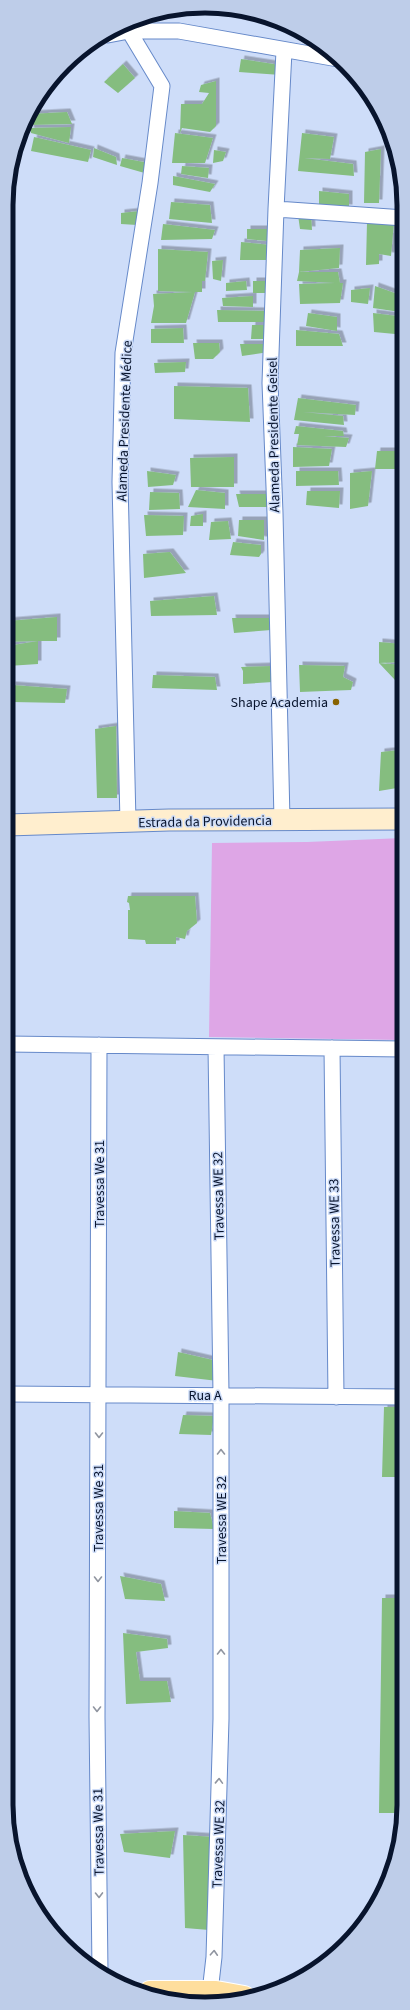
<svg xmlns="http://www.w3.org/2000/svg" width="410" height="2010" viewBox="0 0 410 2010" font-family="'Source Sans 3',sans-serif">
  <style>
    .green { fill: #dea6e6 }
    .building { fill: #85bd7f; filter: url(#shadow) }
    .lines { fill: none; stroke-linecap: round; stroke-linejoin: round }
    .minor-casing { stroke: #6689c9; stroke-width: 17 }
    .secondary-casing { stroke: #6689c9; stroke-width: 23 }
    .primary-casing { stroke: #fff; stroke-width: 24 }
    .minor { stroke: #fff; stroke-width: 15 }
    .secondary { stroke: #ffeece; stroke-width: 21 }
    .primary { stroke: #fede9d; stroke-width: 22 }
    .oneway { stroke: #9095a0 }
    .poi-dot { fill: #886200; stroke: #ceddf9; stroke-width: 1.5 }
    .labels { text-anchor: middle; stroke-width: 3; stroke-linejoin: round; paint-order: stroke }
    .street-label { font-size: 14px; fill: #08142d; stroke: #ceddf9 }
    .poi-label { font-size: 14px; fill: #08142d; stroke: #ceddf9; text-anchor: end }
    .rim { fill: none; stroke: #08142d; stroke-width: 5 }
  </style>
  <defs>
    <filter id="shadow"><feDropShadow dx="3.5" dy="-3.5" stdDeviation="0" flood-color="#0004"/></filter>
  </defs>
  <rect width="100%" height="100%" fill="#ceddf9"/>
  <path class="green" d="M403 838V1040L209 1037 212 843 307 842Z"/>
  <path class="building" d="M241 59 280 65 281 75 239 72Z
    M123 64 135 78 118 93 104 82Z
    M216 81V126L210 132 182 128 180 133 181 104H202L209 93 199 92 201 85Z
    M67 112 72 124 30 125V114Z
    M71 127 69 143 31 133 30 128Z
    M175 133 213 138 205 163H172Z
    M302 133 334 137 330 159 304 158 353 164 354 176 298 171Z
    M34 137 91 150 88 162 31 151Z
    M94 148 116 157 117 165 93 157Z
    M381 149 379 203H364L365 152Z
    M214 150 226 152 223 161 213 163Z
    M122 158 149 163 148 174 120 166Z
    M182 166 209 168 208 178 181 174Z
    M173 176 215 184 210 192 173 185Z
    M319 191 349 194V208L319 206Z
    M171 202 210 205 212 223 169 219Z
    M140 211 137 225 121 224V213Z
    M311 214 312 230 300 229 298 215Z
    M367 222H394L391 256 379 254V264L366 265Z
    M163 224 215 230 212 239 161 240Z
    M247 229H268L267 241 247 239Z
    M241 242 271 245 269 260H240Z
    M340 248 339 268 299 272H338L340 283H343L340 303 300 304 299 284 335 283 297 281 299 272 300 250Z
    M158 249 208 252 205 281H202V292H195L186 323H151L154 306 153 294 193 292 158 291Z
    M223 260 221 281 213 279 212 261Z
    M246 281 247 290 226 291V283Z
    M253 281H270L268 293H253Z
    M375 286 403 296 400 312 373 308Z
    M370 288 368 304 351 302V290Z
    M253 296V307L223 306 222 298Z
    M217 310 268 311 266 322H218Z
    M308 313 337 317V331L306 326Z
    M373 313 397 316 395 334 374 332Z
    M252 325H268V339H251Z
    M183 328 184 343H151V329Z
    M296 330 339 334 343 346H296Z
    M193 343H219L220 352 213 359H195Z
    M240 344H269V352L242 356Z
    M186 362 185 372 155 373 154 363Z
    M174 386 248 388 250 422 174 419Z
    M298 398 356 405 355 415 303 412 343 416 344 425 294 420Z
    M296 426 343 431 344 436H324L349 438 346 447 297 445 299 434H294Z
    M293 447 332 449 329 466 293 467Z
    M377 451H403V469H375Z
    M234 457V487H191L190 458Z
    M147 471 176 475 173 485 148 487Z
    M296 471H338L339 485 296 486Z
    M372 471 368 506 350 509V473Z
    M196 490 225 493V509L188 507Z
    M307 491H340L339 508 306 505Z
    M150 492 179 493 180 509 149 510Z
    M236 494H269V507H239Z
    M203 514V526H190L191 516Z
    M144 515 184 516 183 535 146 536Z
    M239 520H264V540L238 536Z
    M228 521 231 539 209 540 211 522Z
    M233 542 261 545V554L259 557 230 555Z
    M170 552 186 573 144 578 143 554Z
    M214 596 217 615 151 616 150 601Z
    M57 617V641H38V664L8 666 7 646 38 641 7 642V621Z
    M232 618H270L271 630 234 633Z
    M379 642 403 644V662L379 663Z
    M379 663 403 665V681L395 680Z
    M299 665 345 666 343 677 353 682 351 690 300 692Z
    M272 666 273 682 243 684V671L241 667Z
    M153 675 215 677 217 690 152 688Z
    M12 685 67 689 65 703 12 702Z
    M116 726 117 798H97L95 729Z
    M400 750 397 788 379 791 381 752Z
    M128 896H195L197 923 187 931 185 939 176 937V944H146L145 940 128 939V910H130L129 903 127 902Z
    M178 1352 213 1360 218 1381 175 1376Z
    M384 1407H403V1477H382Z
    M183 1415 214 1416 211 1435 179 1434Z
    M174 1511 210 1513 214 1529 174 1528Z
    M120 1576 161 1584 165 1601 125 1599Z
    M382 1598H402V1813H379Z
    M123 1633 167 1639 168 1648 136 1652 140 1681H167L171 1702 126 1704Z
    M175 1831 170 1858 124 1852 120 1834Z
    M183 1835 214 1837 209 1930 185 1928Z"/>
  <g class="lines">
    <defs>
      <path id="minor" d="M108 35 129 31H179L338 59
        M276 209 404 218
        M282 820 275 513 270 383 276 209 284 51
        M128 822 120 482 123 353 150 183 162 86 129 31
        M7 1044 403 1049
        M99 1045 97 1717 100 1971
        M332 1048 336 1397
        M6 1394 403 1397
        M210 1992 214 1957 221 1719V1394L216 1047"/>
      <path id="secondary" d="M7 825 169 820 403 819"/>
      <path id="primary" d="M150 1992H216L244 1997"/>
    </defs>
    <use href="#minor" class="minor-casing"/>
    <use href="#secondary" class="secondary-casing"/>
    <use href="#primary" class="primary-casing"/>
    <use href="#minor" class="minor"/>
    <use href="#secondary" class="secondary"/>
    <use href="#primary" class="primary"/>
  </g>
  <defs><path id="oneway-chevron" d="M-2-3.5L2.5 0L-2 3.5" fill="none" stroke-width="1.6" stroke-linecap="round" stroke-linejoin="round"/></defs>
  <g class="oneway">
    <use href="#oneway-chevron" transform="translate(99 1435) rotate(90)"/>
    <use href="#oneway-chevron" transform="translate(221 1452) rotate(-90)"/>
    <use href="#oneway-chevron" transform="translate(98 1579) rotate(90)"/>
    <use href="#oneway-chevron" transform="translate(221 1652) rotate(-90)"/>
    <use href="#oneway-chevron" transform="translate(97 1709) rotate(90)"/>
    <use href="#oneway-chevron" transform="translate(219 1781) rotate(-88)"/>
    <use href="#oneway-chevron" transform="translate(99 1895) rotate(89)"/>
    <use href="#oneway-chevron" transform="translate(214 1953) rotate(-87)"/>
  </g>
  <circle class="poi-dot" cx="336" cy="702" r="4"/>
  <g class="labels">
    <g class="street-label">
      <text transform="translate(124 421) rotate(-88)" y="5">Alameda Presidente Médice</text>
      <text transform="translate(273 435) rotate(-91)" y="5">Alameda Presidente Geisel</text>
      <text transform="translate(205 821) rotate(-1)" y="5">Estrada da Providencia</text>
      <text transform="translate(99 1184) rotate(-90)" y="5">Travessa We 31</text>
      <text transform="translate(218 1196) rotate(-91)" y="5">Travessa WE 32</text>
      <text transform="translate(334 1223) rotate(-91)" y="5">Travessa WE 33</text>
      <text x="205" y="1400">Rua A</text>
      <text transform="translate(98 1508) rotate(-90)" y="5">Travessa We 31</text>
      <text transform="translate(221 1520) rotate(-90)" y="5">Travessa WE 32</text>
      <text transform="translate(98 1832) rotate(-91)" y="5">Travessa We 31</text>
      <text transform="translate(218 1844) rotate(-88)" y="5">Travessa WE 32</text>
    </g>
    <g class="poi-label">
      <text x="328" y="707">Shape Academia</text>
    </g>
  </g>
  <path d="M0 0H410V2010H0ZM205 13H205A192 192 0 0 1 397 205V1805A192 192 0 0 1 205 1997H205A192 192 0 0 1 13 1805V205A192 192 0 0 1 205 13Z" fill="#becde9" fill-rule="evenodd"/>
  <path class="rim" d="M205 13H205A192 192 0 0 1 397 205V1805A192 192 0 0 1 205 1997H205A192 192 0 0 1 13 1805V205A192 192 0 0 1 205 13Z"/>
</svg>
